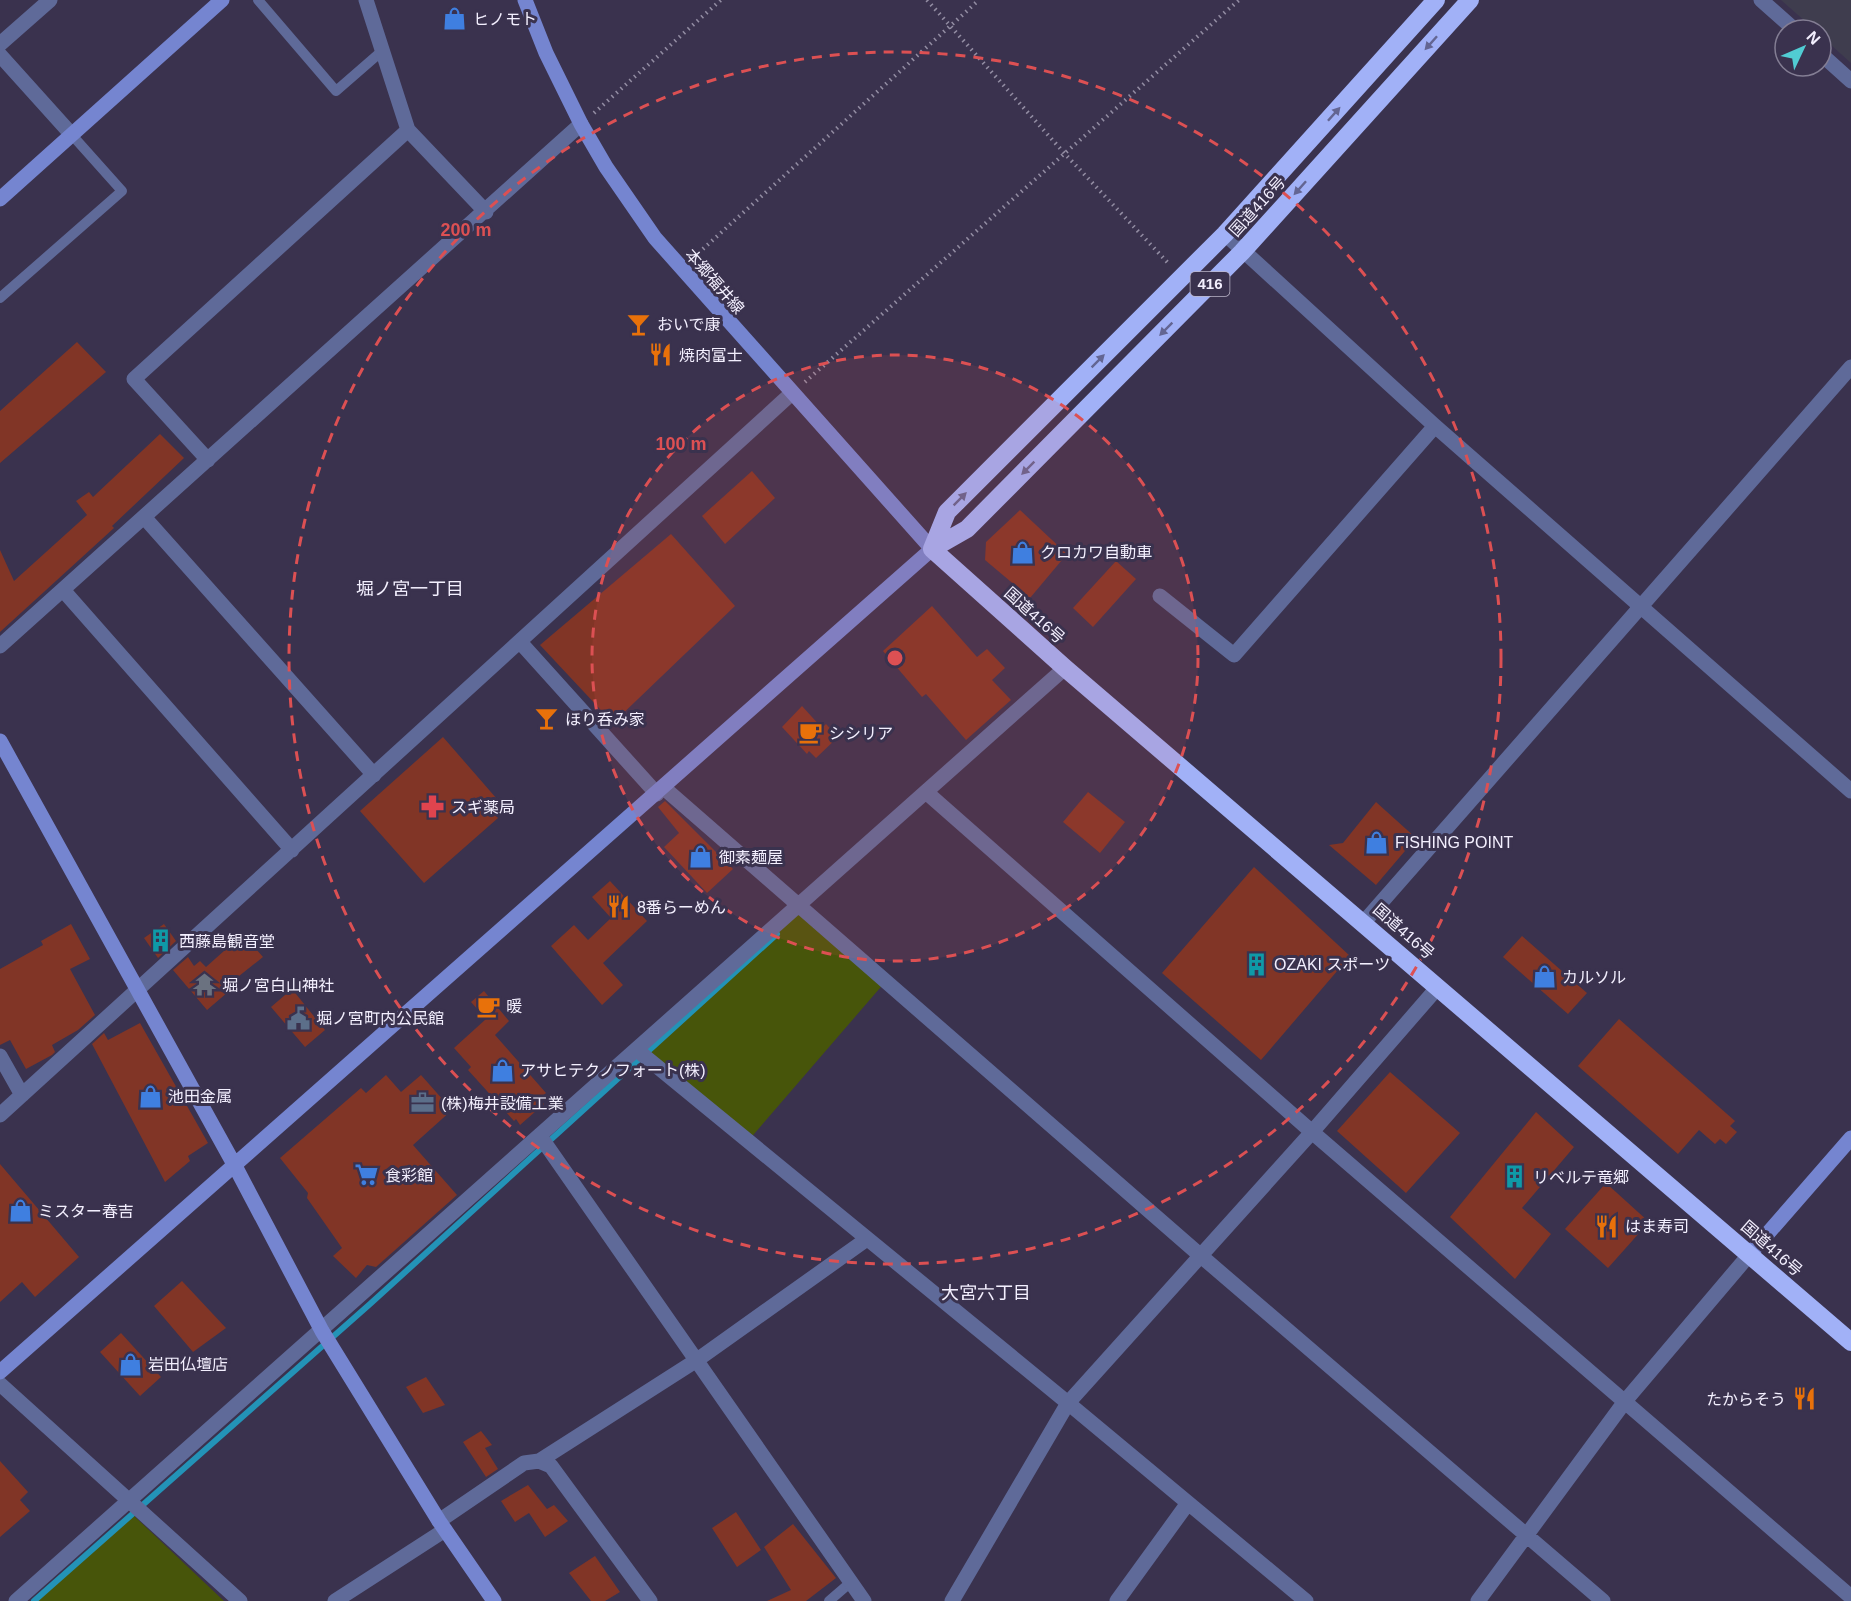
<svg xmlns="http://www.w3.org/2000/svg" width="1851" height="1601" viewBox="0 0 1851 1601" font-family="Helvetica,'Noto Sans JP',sans-serif">
  <style>
    .education { fill: #3f3d4e }
    .green { fill: #47550a }
    .lines { fill: none; stroke-linecap: round; stroke-linejoin: round }
    .stream { stroke: #2393b7; stroke-width: 6 }
    .building { fill: #813526 }
    .path { stroke: #938da3; stroke-width: 4; stroke-dasharray: 1.5 4.5; stroke-linecap: butt }
    .lane { stroke: #5f6a99; stroke-width: 10 }
    .street { stroke: #5f6a99; stroke-width: 15 }
    .secondary { stroke: #7585d0; stroke-width: 15 }
    .highway { stroke: #a1b1f7; stroke-width: 18 }
    .oneway { fill: #636592 }
    .ring { fill: none; stroke: #dc5053; stroke-width: 3; stroke-dasharray: 10 8 }
    .labels { text-anchor: middle; stroke-width: 6; stroke-linejoin: round; paint-order: stroke }
    .shield { fill: #3a324e; stroke: #bcb6c9; stroke-width: 1.5 }
    .shield-label { font-size: 15px; font-weight: bold; fill: #f3effe }
    .poi-label { font-size: 16px; fill: #f3effe; stroke: #3a324e; text-anchor: start }
    .street-label { font-size: 16px; fill: #f3effe; stroke: #3a324e }
    .neighbourhood-label { font-size: 18px; fill: #f3effe; stroke: #3a324e }
    .centre { fill: #dc5053; stroke: #3a324e; stroke-width: 3 }
    .ring-label { font-size: 18px; text-anchor: middle; font-weight: bold; fill: #dc5053; stroke: #3a324e; stroke-width: 6; stroke-linejoin: round; paint-order: stroke }
  </style>
  <rect width="100%" height="100%" fill="#3a324e"/>
  <path class="education" d="M1781 0H1851V63L1821 36V30H1815Z"/>
  <path class="green" d="M799 905 886 981 748 1141 637 1050Z
    M132 1514 224 1601H34Z"/>
  <g class="lines">
    <path class="stream" d="M34 1601 370 1304 777 934"/>
  </g>
  <path class="building" d="M77 342 106 372 0 463V411Z
    M160 434 184 458 112 526 114 528 0 632V550L14 581 87 515 76 501 89 492 93 497Z
    M752 471 775 498 725 544 702 516Z
    M1020 510 1067 554 1030 598 985 560 986 542Z
    M671 534 735 606 613 723 540 645Z
    M1116 561 1136 579 1093 627 1073 608Z
    M932 606 977 657 987 649 1005 668 992 680 1011 700 966 740 926 694 922 697 883 651Z
    M802 706 822 728 826 724 838 737 816 758 809 751 807 754 782 727Z
    M443 737 497 799 488 807 498 818 424 883 360 811Z
    M1088 792 1125 822 1100 853 1063 822Z
    M665 801 733 869 707 893 664 847 679 833 658 807Z
    M1376 802 1416 838 1376 885 1329 845 1343 843Z
    M1254 867 1350 956 1261 1060 1162 973Z
    M610 881 647 921 603 963 623 985 602 1005 551 946 574 925 588 940 611 918 592 897Z
    M71 924 90 959 70 969 95 1015 78 1030 52 1045 55 1052 52 1055 26 1069 10 1040 0 1045V969L43 945 41 941Z
    M164 924 176 941 158 958 144 938Z
    M243 934 263 957 224 988 228 992 207 1010 173 970 188 957 194 966 200 961 206 967Z
    M1522 936 1587 993 1568 1014 1503 957Z
    M292 989 325 1030 305 1047 271 1007Z
    M484 991 509 1021 495 1035 546 1093 539 1099 544 1104 520 1125 516 1119 514 1121 468 1070 471 1067 454 1048 486 1019 471 1002Z
    M1619 1019 1735 1121 1730 1126 1737 1132 1726 1144 1720 1139 1715 1144 1699 1130 1678 1154 1578 1066Z
    M140 1023 208 1143 188 1156 190 1161 165 1182 92 1044 104 1033 108 1040Z
    M1390 1072 1460 1133 1406 1193 1337 1131Z
    M386 1075 401 1092 421 1075 452 1110 413 1145 457 1195 376 1267 367 1265 356 1278 333 1256 342 1248 307 1198 308 1193 280 1158 361 1088 366 1093Z
    M1536 1112 1574 1147 1522 1208 1551 1234 1515 1279 1450 1217Z
    M0 1164 79 1257 35 1297 22 1282 0 1302Z
    M1606 1183 1649 1222 1608 1268 1565 1229Z
    M182 1281 226 1328 193 1352 154 1306Z
    M121 1333 161 1377 140 1396 100 1352Z
    M426 1377 445 1405 423 1413 406 1387Z
    M481 1431 492 1445 485 1448 498 1469 486 1477 463 1442Z
    M0 1461 28 1492 20 1500 30 1511 0 1537Z
    M528 1485 547 1509 554 1505 568 1521 545 1537 529 1513 515 1522 501 1501Z
    M736 1512 761 1550 737 1567 712 1528Z
    M793 1524 836 1578 806 1601H767L791 1590 764 1547Z
    M595 1556 620 1592 605 1601H591L569 1573Z"/>
  <g class="lines">
    <path class="path" d="M927 0 1066 155 1170 265
      M594 113 721 0
      M694 257 979 0
      M805 382 1239 0"/>
    <path class="lane" d="M258 0 336 91 382 51
      M0 298 122 191 72 135
      M829 1601 851 1582"/>
    <path class="street" d="M366 0 408 130 486 212
      M1761 0 1795 30
      M0 44 50 0
      M1821 54 1851 81
      M0 55 72 135
      M1225 234 1435 426 1851 791
      M208 460 134 379 408 130
      M144 517 374 775
      M63 590 292 850
      M1160 596 1234 655 1435 426
      M520 642 657 794
      M0 646 581 124
      M664 788 1201 1256 1603 1601
      M926 792 1312 1132 1851 1597
      M1364 922 1851 367
      M637 1050 1068 1403 1306 1601
      M0 1056 22 1095
      M0 1115 792 393
      M540 1136 864 1601
      M0 1384 240 1601
      M539 1461 697 1360 867 1239
      M439 1521 524 1463 539 1461 551 1466 650 1601
      M16 1601 1065 668
      M335 1601 445 1530
      M952 1601 1068 1403 1312 1132 1438 987
      M1117 1601 1188 1503
      M1478 1601 1626 1400 1749 1255"/>
    <path class="secondary" d="M0 199 222 0
      M0 741 235 1166 322 1331 439 1521 494 1601
      M1749 1255 1851 1138
      M0 1372 932 549 655 238 606 167 581 124 546 53 525 0"/>
    <path class="highway" d="M932 549 1065 668 1851 1342
      M932 549 967 529 1242 252 1470 0
      M932 549 947 512 1225 234 1436 0"/>
  </g>
  <defs><path id="oneway-solid" d="M-6-.8H1V-3.2L6.5 0L1 3.2V.8H-6Z" transform="scale(1.5)"/></defs>
  <g class="oneway">
    <use href="#oneway-solid" transform="translate(1431 43) rotate(132)"/>
    <use href="#oneway-solid" transform="translate(1334 114) rotate(-48)"/>
    <use href="#oneway-solid" transform="translate(1300 188) rotate(132)"/>
    <use href="#oneway-solid" transform="translate(1166 329) rotate(135)"/>
    <use href="#oneway-solid" transform="translate(1098 361) rotate(-45)"/>
    <use href="#oneway-solid" transform="translate(1028 468) rotate(135)"/>
    <use href="#oneway-solid" transform="translate(960 499) rotate(-45)"/>
  </g>
  <circle cx="895" cy="658" r="303" fill="#dc5053" fill-opacity=".12"/>
  <g class="ring">
    <circle cx="895" cy="658" r="303"/>
    <circle cx="895" cy="658" r="606"/>
  </g>
  <defs>
    <symbol id="shop-bare" viewBox="-9 -9 18 18"><path d="M-5-2.5h2.3a2.7 3.5 0 0 1 5.4 0H5L5.5 6h-11ZM-1.5-2.5h3a1.5 2.3 0 0 0-3 0Z" fill="#3f7fe0" stroke="#3a324e" stroke-width="2.5" paint-order="stroke"/></symbol>
    <symbol id="bar-bare" viewBox="-9 -9 18 18"><path d="M-6-5H6L.8 .8V4.5H3.5V6h-7V4.5H-.8V.8Z" fill="#e8710a" stroke="#3a324e" stroke-width="2.5" paint-order="stroke"/></symbol>
    <symbol id="restaurant-bare" viewBox="-9 -9 18 18"><path d="M-5-6h1v4h1v-4h1v4h1v-4h1v5L-1.5 .5V6h-2V.5L-5-1ZM5-6V6H3V1.5H1.5Q1.5-4 5-6Z" fill="#e8710a" stroke="#3a324e" stroke-width="2.5" paint-order="stroke"/></symbol>
    <symbol id="cafe-bare" viewBox="-9 -9 18 18"><path d="M-5.5-4.5H6V0H3Q3 3.5 0 3.5H-2.5Q-5.5 3.5-5.5 0ZM3-3.2v2h1.7v-2ZM-6 4.5H4V6H-6Z" fill="#e8710a" stroke="#3a324e" stroke-width="2.5" paint-order="stroke"/></symbol>
    <symbol id="pharmacy-bare" viewBox="-9 -9 18 18"><path d="M-2-6h4v4h4v4h-4v4h-4v-4h-4v-4h4Z" fill="#e0444e" stroke="#3a324e" stroke-width="2.5" paint-order="stroke"/></symbol>
    <symbol id="building-bare" viewBox="-9 -9 18 18"><path d="M-4-6H4V6H1V3H-1V6H-4ZM-2.5-4.3h1.7v1.8h-1.7ZM.8-4.3h1.7v1.8H.8ZM-2.5-1h1.7V.8h-1.7ZM.8-1h1.7V.8H.8Z" fill="#0f9aa8" stroke="#3a324e" stroke-width="2.5" paint-order="stroke"/></symbol>
    <symbol id="temple-bare" viewBox="-9 -9 18 18"><path d="M0-6L5-2H3V0L6.5 2.5H4V6H1.5V3h-3V6H-4V2.5H-6.5L-3 0V-2H-5Z" fill="#6b7280" stroke="#3a324e" stroke-width="2.5" paint-order="stroke"/></symbol>
    <symbol id="civic-bare" viewBox="-9 -9 18 18"><path d="M-.6-6.5H3V-4.5H.6V-3L4-1V1h2V6H-6V1h2V-1L-.6-3ZM-1.2 2.5V6h2.4V2.5Z" fill="#5c6f8a" stroke="#3a324e" stroke-width="2.5" paint-order="stroke"/></symbol>
    <symbol id="office-bare" viewBox="-9 -9 18 18"><path d="M-6-3h4V-5.5h4V-3h4V5H-6ZM-1-4.5V-3h2v-1.5ZM-6 0V1H6V0Z" fill="#5c6f8a" stroke="#3a324e" stroke-width="2.5" paint-order="stroke"/></symbol>
    <symbol id="supermarket-bare" viewBox="-9 -9 18 18"><path d="M-6-5.5h2.5l.6 2H6L4.5 2H-2.5L-4.4-4H-6ZM-1.5 3.2a1.3 1.3 0 1 0 .1 0ZM3 3.2a1.3 1.3 0 1 0 .1 0Z" fill="#3f7fe0" stroke="#3a324e" stroke-width="2.5" paint-order="stroke"/></symbol>
  </defs>
  <g fill-rule="evenodd">
    <use href="#shop-bare" x="438" y="2" width="33" height="33"/>
    <use href="#bar-bare" x="622" y="308" width="33" height="33"/>
    <use href="#restaurant-bare" x="644" y="338" width="33" height="33"/>
    <use href="#shop-bare" x="1006" y="536" width="33" height="33"/>
    <use href="#bar-bare" x="530" y="702" width="33" height="33"/>
    <use href="#cafe-bare" x="794" y="716" width="33" height="33"/>
    <use href="#pharmacy-bare" x="416" y="790" width="33" height="33"/>
    <use href="#shop-bare" x="1360" y="826" width="33" height="33"/>
    <use href="#shop-bare" x="684" y="840" width="33" height="33"/>
    <use href="#restaurant-bare" x="602" y="890" width="33" height="33"/>
    <use href="#building-bare" x="144" y="924" width="33" height="33"/>
    <use href="#building-bare" x="1240" y="948" width="33" height="33"/>
    <use href="#shop-bare" x="1528" y="960" width="33" height="33"/>
    <use href="#temple-bare" x="188" y="968" width="33" height="33"/>
    <use href="#cafe-bare" x="472" y="990" width="33" height="33"/>
    <use href="#civic-bare" x="282" y="1002" width="33" height="33"/>
    <use href="#shop-bare" x="486" y="1054" width="33" height="33"/>
    <use href="#shop-bare" x="134" y="1080" width="33" height="33"/>
    <use href="#office-bare" x="406" y="1086" width="33" height="33"/>
    <use href="#supermarket-bare" x="350" y="1158" width="33" height="33"/>
    <use href="#building-bare" x="1498" y="1160" width="33" height="33"/>
    <use href="#shop-bare" x="4" y="1194" width="33" height="33"/>
    <use href="#restaurant-bare" x="1590" y="1210" width="33" height="33"/>
    <use href="#shop-bare" x="114" y="1348" width="33" height="33"/>
    <use href="#restaurant-bare" x="1788" y="1382" width="33" height="33"/>
  </g>
  <g class="labels">
    <rect class="shield" x="1190.5" y="272" width="39" height="24" rx="4.5"/>
    <g class="shield-label">
      <text x="1210" y="289">416</text>
    </g>
    <g class="poi-label">
      <text x="473" y="25">ヒノモト</text>
      <text x="657" y="330">おいで康</text>
      <text x="679" y="361">焼肉富士</text>
      <text x="1040" y="558">クロカワ自動車</text>
      <text x="565" y="725">ほり呑み家</text>
      <text x="829" y="739">シシリア</text>
      <text x="451" y="813">スギ薬局</text>
      <text x="1395" y="848">FISHING POINT</text>
      <text x="719" y="863">御素麺屋</text>
      <text x="637" y="913">8番らーめん</text>
      <text x="179" y="947">西藤島観音堂</text>
      <text x="1274" y="970">OZAKI スポーツ</text>
      <text x="1562" y="983">カルソル</text>
      <text x="222" y="991">堀ノ宮白山神社</text>
      <text x="506" y="1012">暖</text>
      <text x="316" y="1024">堀ノ宮町内公民館</text>
      <text x="520" y="1076">アサヒテクノフォート(株)</text>
      <text x="168" y="1102">池田金属</text>
      <text x="441" y="1109">(株)梅井設備工業</text>
      <text x="385" y="1181">食彩館</text>
      <text x="1533" y="1183">リベルテ竜郷</text>
      <text x="38" y="1217">ミスター春吉</text>
      <text x="1625" y="1232">はま寿司</text>
      <text x="148" y="1370">岩田仏壇店</text>
      <text x="1786" y="1405" text-anchor="end">たからそう</text>
    </g>
    <g class="street-label">
      <text transform="translate(1257 206) rotate(-48)" y="6">国道416号</text>
      <text transform="translate(715 281) rotate(49)" y="6">本郷福井線</text>
      <text transform="translate(1035 615) rotate(42)" y="6">国道416号</text>
      <text transform="translate(1404 931) rotate(41)" y="6">国道416号</text>
      <text transform="translate(1772 1248) rotate(41)" y="6">国道416号</text>
    </g>
    <g class="neighbourhood-label">
      <text x="410" y="595">堀ノ宮一丁目</text>
      <text x="986" y="1299">大宮六丁目</text>
    </g>
  </g>
  <circle cx="895" cy="658" r="9" class="centre"/>
  <g class="ring-label">
    <text x="466" y="236">200 m</text>
    <text x="681" y="450">100 m</text>
  </g>
  <g transform="translate(1803 48) rotate(46)"><circle r="28" fill="#3a324e" stroke="#847e94" stroke-width="1.5"/>
  <path d="M0-4.5L10 22L0 15L-10 22Z" fill="#51ccd3"/>
  <text y="-9" font-size="16" font-weight="bold" text-anchor="middle" fill="#f3effe">N</text>
  </g>
</svg>
